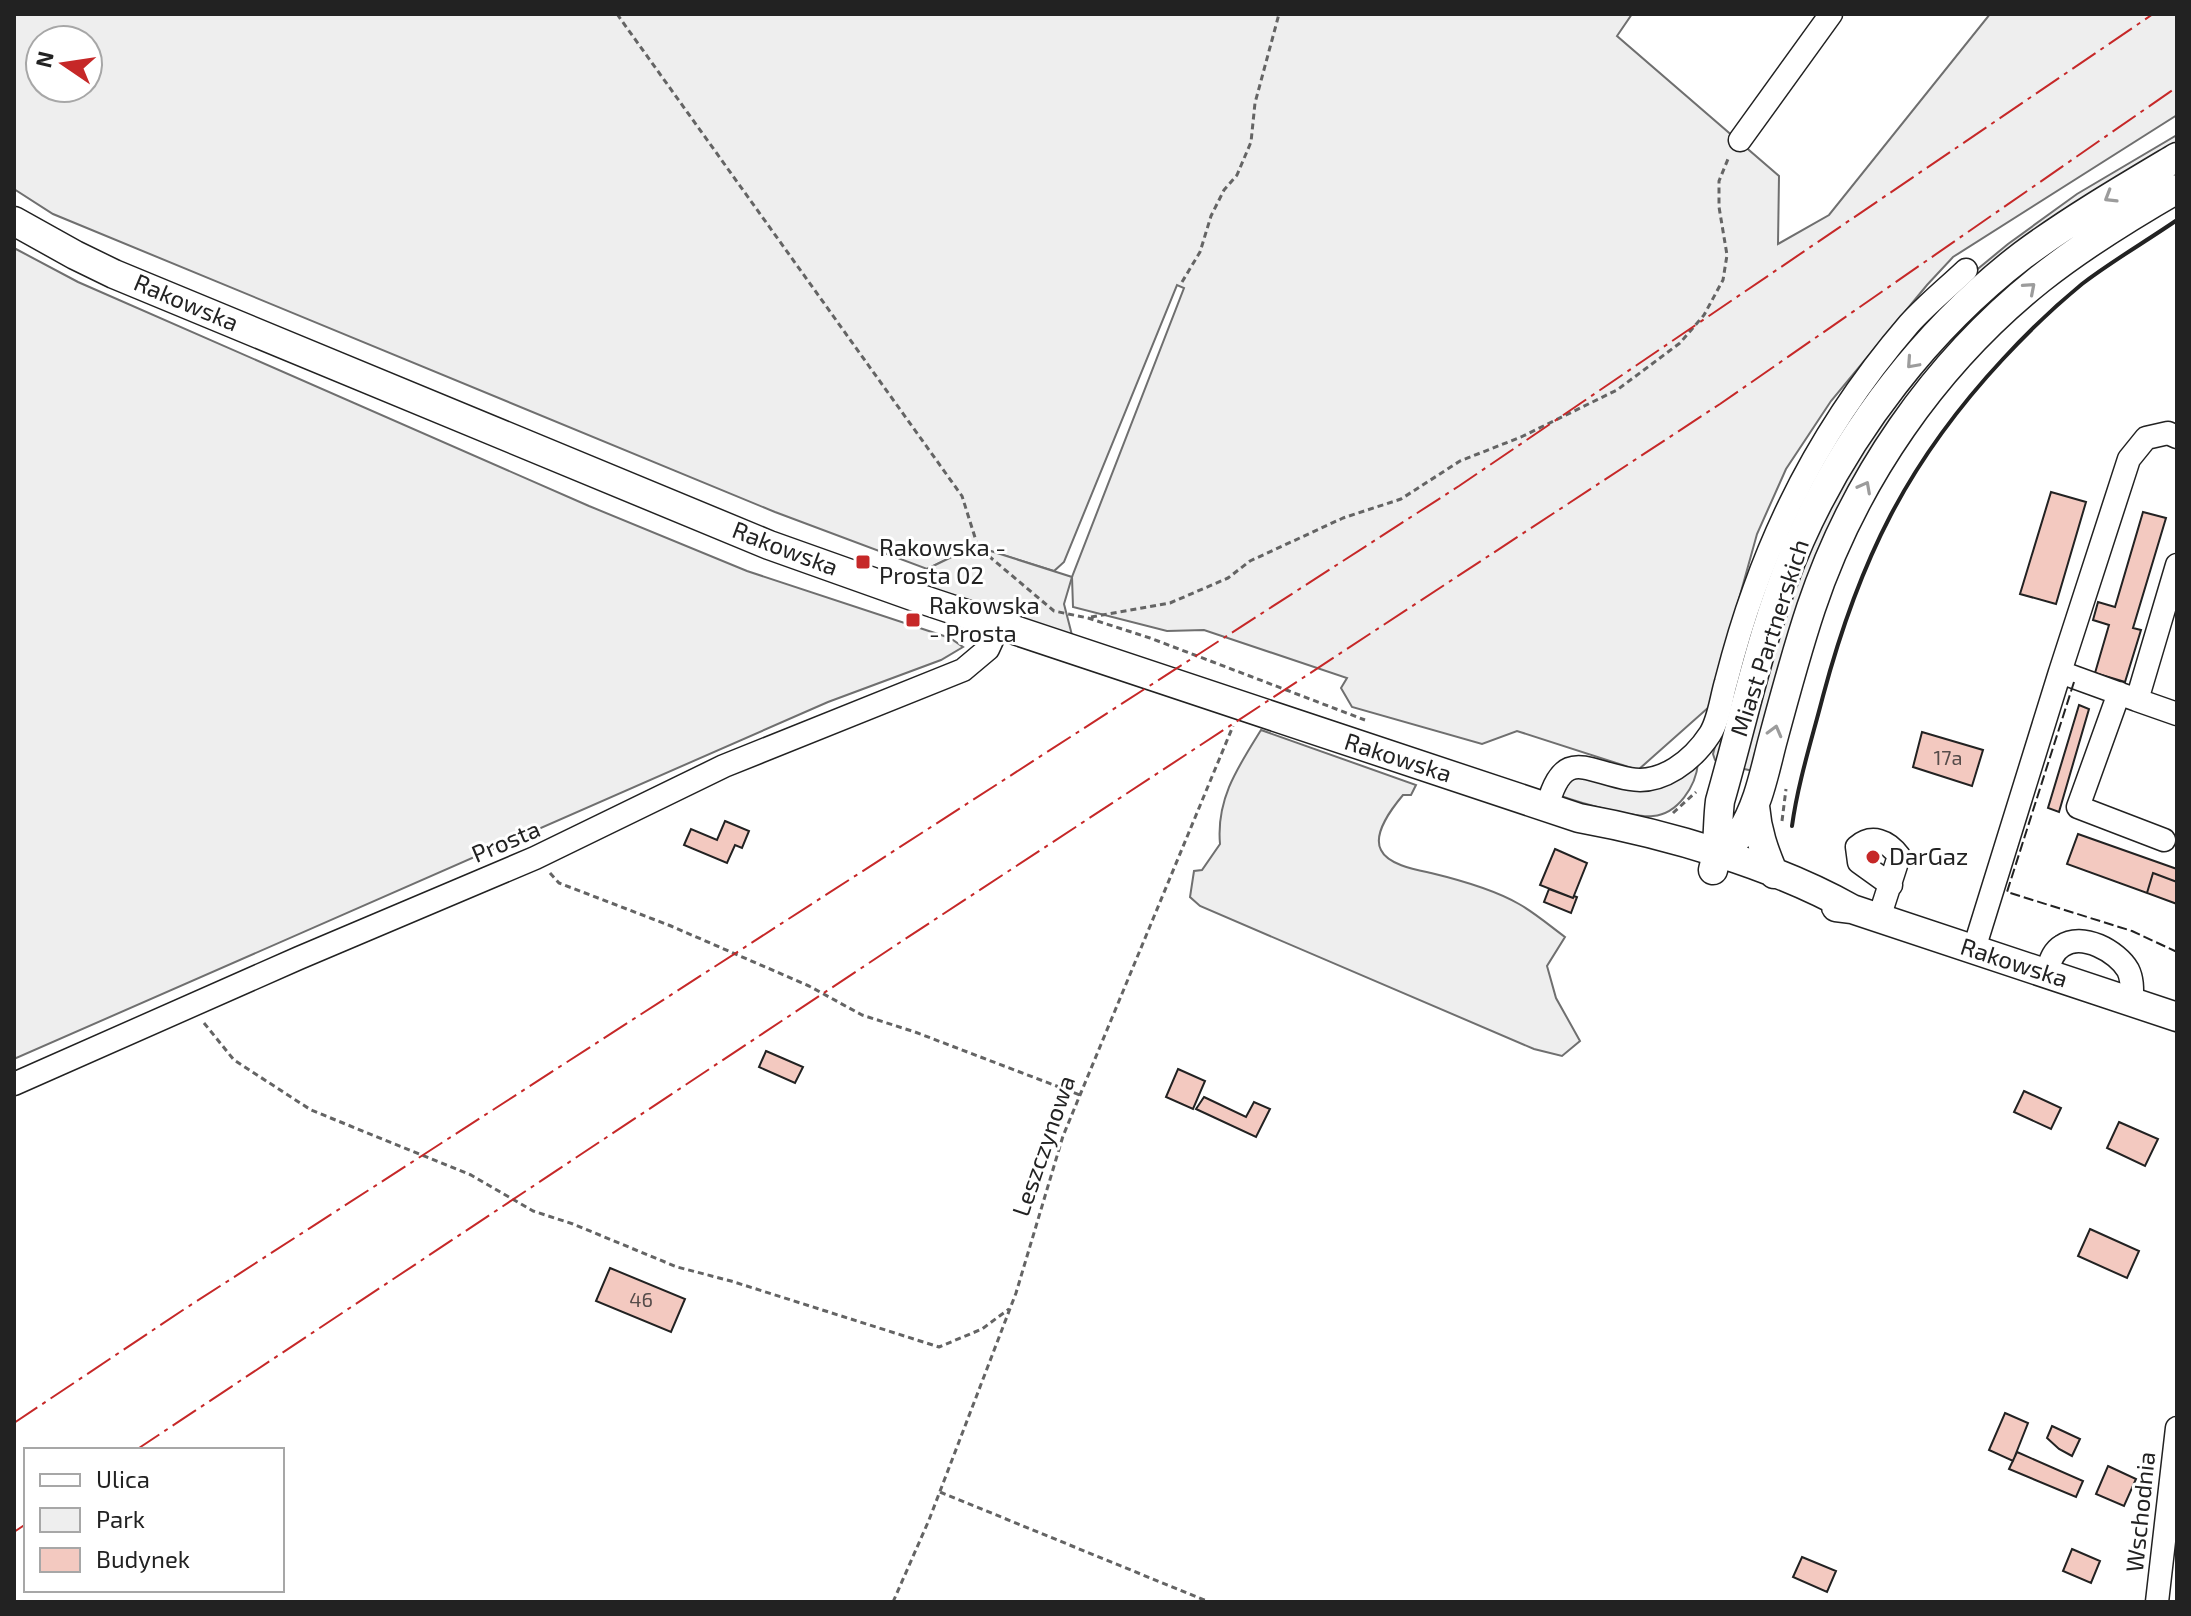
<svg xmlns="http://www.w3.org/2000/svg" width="2191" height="1616" viewBox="0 0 2191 1616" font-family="'Exo 2',sans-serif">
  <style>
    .green { fill: #eee; stroke: #6f6f6f; stroke-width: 2; fill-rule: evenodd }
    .parking { fill: #ededed; stroke: #6f6f6f; stroke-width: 2 }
    .building { fill: #f3c9c0; stroke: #222; stroke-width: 2 }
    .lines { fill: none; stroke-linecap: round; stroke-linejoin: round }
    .minor-casing { stroke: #222; stroke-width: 25 }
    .major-casing { stroke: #222; stroke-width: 31 }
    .path { stroke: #646464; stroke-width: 3; stroke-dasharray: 6 4; stroke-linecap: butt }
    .minor { stroke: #fff; stroke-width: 22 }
    .major { stroke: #fff; stroke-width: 28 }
    .fence { stroke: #222; stroke-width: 2; stroke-dasharray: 10 4; stroke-linecap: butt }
    .wall { stroke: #222; stroke-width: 4 }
    .power { stroke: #c62828; stroke-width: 2; stroke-dasharray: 28 6 4 6; stroke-linecap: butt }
    .oneway { stroke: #9c9c9c }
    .poi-dot { fill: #c62828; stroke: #fff; stroke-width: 3 }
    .labels { text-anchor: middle; stroke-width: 6; stroke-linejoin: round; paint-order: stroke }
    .number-label { font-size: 20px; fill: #564c4a }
    .street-label { font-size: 24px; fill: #222; stroke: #fff }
    .poi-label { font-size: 24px; fill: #222; stroke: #fff; text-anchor: start }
  </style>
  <rect width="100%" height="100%" fill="#fff"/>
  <path class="green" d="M14 14H1632L1617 36 1779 176 1778 244 1829 215 1990 14H2177V115L1953 257 1927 285 1831 401 1786 469 1757 534 1709 707 1638 770 1517 731 1482 744 1352 707 1341 688 1347 678 1204 630 1167 631 1073 607 1072 577 1184 288 1177 285 1064 562 1054 571 978 547 968 549 927 569 775 512 53 214 14 189ZM40 40H88V88H40Z
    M2177 135V144L1876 389 1719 761 1715 760 1713 754 1737 663 1817 463 1899 348 1968 277 2008 244 2077 194Z
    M2177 170V179L1897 417 1753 771 1740 768 1775 644 1810 547 1832 500 1868 439 1942 347 2024 269Z
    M14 248 78 282 589 506 747 571 950 638 963 647 941 660 828 702 14 1059Z
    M1261 730 1416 785 1411 795H1403C1393 807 1372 833 1381 850 1388 865 1417 870 1431 873 1460 880 1493 889 1519 904 1535 913 1550 926 1565 937L1547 966 1556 998 1580 1041 1562 1056 1534 1049 1200 906 1190 897 1194 871 1202 870 1220 844C1216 799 1238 767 1261 730Z
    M1698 763C1696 786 1678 814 1653 816 1634 818 1580 803 1561 796L1575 773 1625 784Z"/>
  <path class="parking" d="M978 547 1072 577 1064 604 1073 639 918 586 927 569 968 549Z"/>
  <path class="building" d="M2051 492 2086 502 2056 604 2020 594Z
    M2143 512 2166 518 2133 628 2141 630 2125 682 2095 673 2109 625 2093 620 2098 602 2115 607Z
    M2079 705 2089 709 2059 812 2048 808Z
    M1922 732 1983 750 1972 786 1913 767Z
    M725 821 749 831 742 848 735 845 727 863 684 845 691 829 717 840Z
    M2078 834 2177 869V882L2153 873 2147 893 2067 864Z
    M1555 849 1587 863 1573 898 1540 885Z
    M2153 873 2177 882V904L2147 893Z
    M1549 889 1573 898 1574 896 1577 897 1571 913 1544 902Z
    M766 1051 803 1067 795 1083 759 1067Z
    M1178 1069 1205 1081 1193 1109 1166 1097Z
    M2024 1091 2061 1108 2051 1129 2014 1112Z
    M1204 1097 1246 1117 1254 1102 1270 1109 1256 1137 1196 1109Z
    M2119 1122 2158 1139 2145 1166 2107 1148Z
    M2090 1229 2139 1251 2127 1278 2078 1256Z
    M610 1268 685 1299 671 1332 596 1301Z
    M2005 1413 2028 1423 2013 1461 1989 1450Z
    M2052 1426 2080 1439 2072 1456 2059 1449 2047 1438Z
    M2017 1452 2083 1481 2076 1497 2009 1469Z
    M2108 1466 2136 1479 2124 1506 2096 1494Z
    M2072 1549 2100 1561 2091 1583 2063 1571Z
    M1802 1557 1836 1571 1827 1592 1793 1577Z"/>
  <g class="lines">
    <defs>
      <path id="minor" d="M1740 140 1831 14
        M2060 672 2129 459 2146 438 2168 433 2177 437
        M2119 693 2078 807 2164 840
        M2137 700 2177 714
        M1547 807C1564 746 1584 771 1630 779 1662 785 1693 760 1710 734 1719 720 1721 699 1726 682 1734 651 1743 620 1754 590 1789 491 1841 403 1909 324 1926 305 1947 288 1966 270
        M1879 918 1899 856C1888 841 1872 834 1857 847L1859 862 1891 885
        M1974 949 2060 672 2137 700 2177 565
        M2046 973C2050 963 2052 952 2062 946 2082 932 2117 951 2128 970 2133 980 2132 991 2132 1002
        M14 1084 299 958 535 858 724 766 963 670 988 649 999 625
        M2157 1602 2177 1428"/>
      <path id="major" d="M14 221 75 255 114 274 769 545 918 598 1579 818C1667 834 1774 865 1852 909
        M1755 806C1757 831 1764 851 1774 874
        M1718 854C1725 848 1735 842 1740 834 1758 806 1764 774 1772 743 1784 698 1796 653 1811 608 1854 480 1934 364 2040 279 2083 245 2130 216 2177 189
        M1713 870C1719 848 1717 824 1720 801 1745 714 1763 623 1800 540 1849 430 1928 328 2023 255 2072 219 2125 188 2177 157
        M1836 907 1852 909 2177 1017"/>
    </defs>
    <use href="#minor" class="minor-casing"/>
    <use href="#major" class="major-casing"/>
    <path class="path" d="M617 14 962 496 978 547 1054 611 1088 618 1150 638 1365 720
      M1182 282 1200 252 1211 216 1224 190 1237 175 1251 142 1255 103 1279 14
      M1091 617 1170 603 1228 578 1250 561 1343 518 1401 499 1460 461 1521 437 1617 390 1680 343 1704 315 1723 280 1727 255 1719 207V181L1728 159
      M1673 813 1696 792
      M1782 821 1786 789
      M550 873 559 883 671 926 809 986 862 1015 915 1032 1080 1095
      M204 1023 234 1060 311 1110 471 1175 533 1211 573 1224 677 1267 731 1281 939 1347 982 1329 1009 1309
      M940 1492 1209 1602
      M893 1602 929 1520 1016 1293 1063 1136 1233 726"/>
    <use href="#minor" class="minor"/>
    <use href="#major" class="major"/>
    <path class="fence" d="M2074 682 2007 892 2132 931 2177 952"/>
    <path class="wall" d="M1792 826C1798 782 1812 739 1823 696 1859 561 1907 462 2003 359 2027 333 2054 307 2082 284 2112 261 2145 242 2177 220"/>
    <path class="power" d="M14 1423 183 1310 1459 486 2153 14
      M136 1450 896 945 1720 404 2177 87
      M14 1532 26 1524"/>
  </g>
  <defs><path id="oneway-chevron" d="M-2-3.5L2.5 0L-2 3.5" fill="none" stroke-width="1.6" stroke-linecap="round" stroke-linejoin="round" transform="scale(2)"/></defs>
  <g class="oneway">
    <use href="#oneway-chevron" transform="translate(2110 197) rotate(149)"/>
    <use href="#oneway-chevron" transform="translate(2030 288) rotate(-41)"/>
    <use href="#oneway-chevron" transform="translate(1912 363) rotate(132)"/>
    <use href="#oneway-chevron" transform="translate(1865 487) rotate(-62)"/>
    <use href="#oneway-chevron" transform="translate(1775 731) rotate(-75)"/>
  </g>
  <g class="poi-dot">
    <rect x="855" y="554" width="16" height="16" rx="4"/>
    <rect x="905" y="612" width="16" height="16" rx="4"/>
    <circle cx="1873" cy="857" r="8"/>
  </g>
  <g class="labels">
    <g class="number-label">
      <text x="1948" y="765">17a</text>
      <text x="641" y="1307">46</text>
    </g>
    <g class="street-label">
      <text transform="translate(186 303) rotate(23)" y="8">Rakowska</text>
      <text transform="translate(785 549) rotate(21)" y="8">Rakowska</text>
      <text transform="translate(1770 638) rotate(-72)" y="8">Miast Partnerskich</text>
      <text transform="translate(1398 758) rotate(18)" y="8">Rakowska</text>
      <text transform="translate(506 842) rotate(-23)" y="8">Prosta</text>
      <text transform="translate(2014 963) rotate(18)" y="8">Rakowska</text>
      <text transform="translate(1044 1146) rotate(-71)" y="8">Leszczynowa</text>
      <text transform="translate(2141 1512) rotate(-84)" y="8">Wschodnia</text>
    </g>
    <g class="poi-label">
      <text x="879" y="556">Rakowska -<tspan x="879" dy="28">Prosta 02</tspan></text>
      <text x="929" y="614">Rakowska<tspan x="929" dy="28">- Prosta</tspan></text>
      <text x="1889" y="865">DarGaz</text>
    </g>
  </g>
  <rect width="2191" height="1616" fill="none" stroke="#222222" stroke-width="32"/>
  <rect x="24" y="1448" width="260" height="144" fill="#ffffff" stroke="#a7a7a7" stroke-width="2"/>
  <rect x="40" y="1474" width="40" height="12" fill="#ffffff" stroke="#a7a7a7" stroke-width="2"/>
  <text x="96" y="1488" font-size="24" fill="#222222">Ulica</text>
  <rect x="40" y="1508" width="40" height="24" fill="#eeeeee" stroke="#a7a7a7" stroke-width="2"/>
  <text x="96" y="1528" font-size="24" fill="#222222">Park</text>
  <rect x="40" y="1548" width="40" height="24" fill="#f3c9c0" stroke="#a7a7a7" stroke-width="2"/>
  <text x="96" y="1568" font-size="24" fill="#222222">Budynek</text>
  <g transform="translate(64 64) rotate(283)"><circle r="38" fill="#ffffff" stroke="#a7a7a7" stroke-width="2"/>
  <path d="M0-6L14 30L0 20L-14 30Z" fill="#c62828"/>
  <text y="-12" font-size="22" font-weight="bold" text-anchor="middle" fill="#222222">N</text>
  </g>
</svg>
